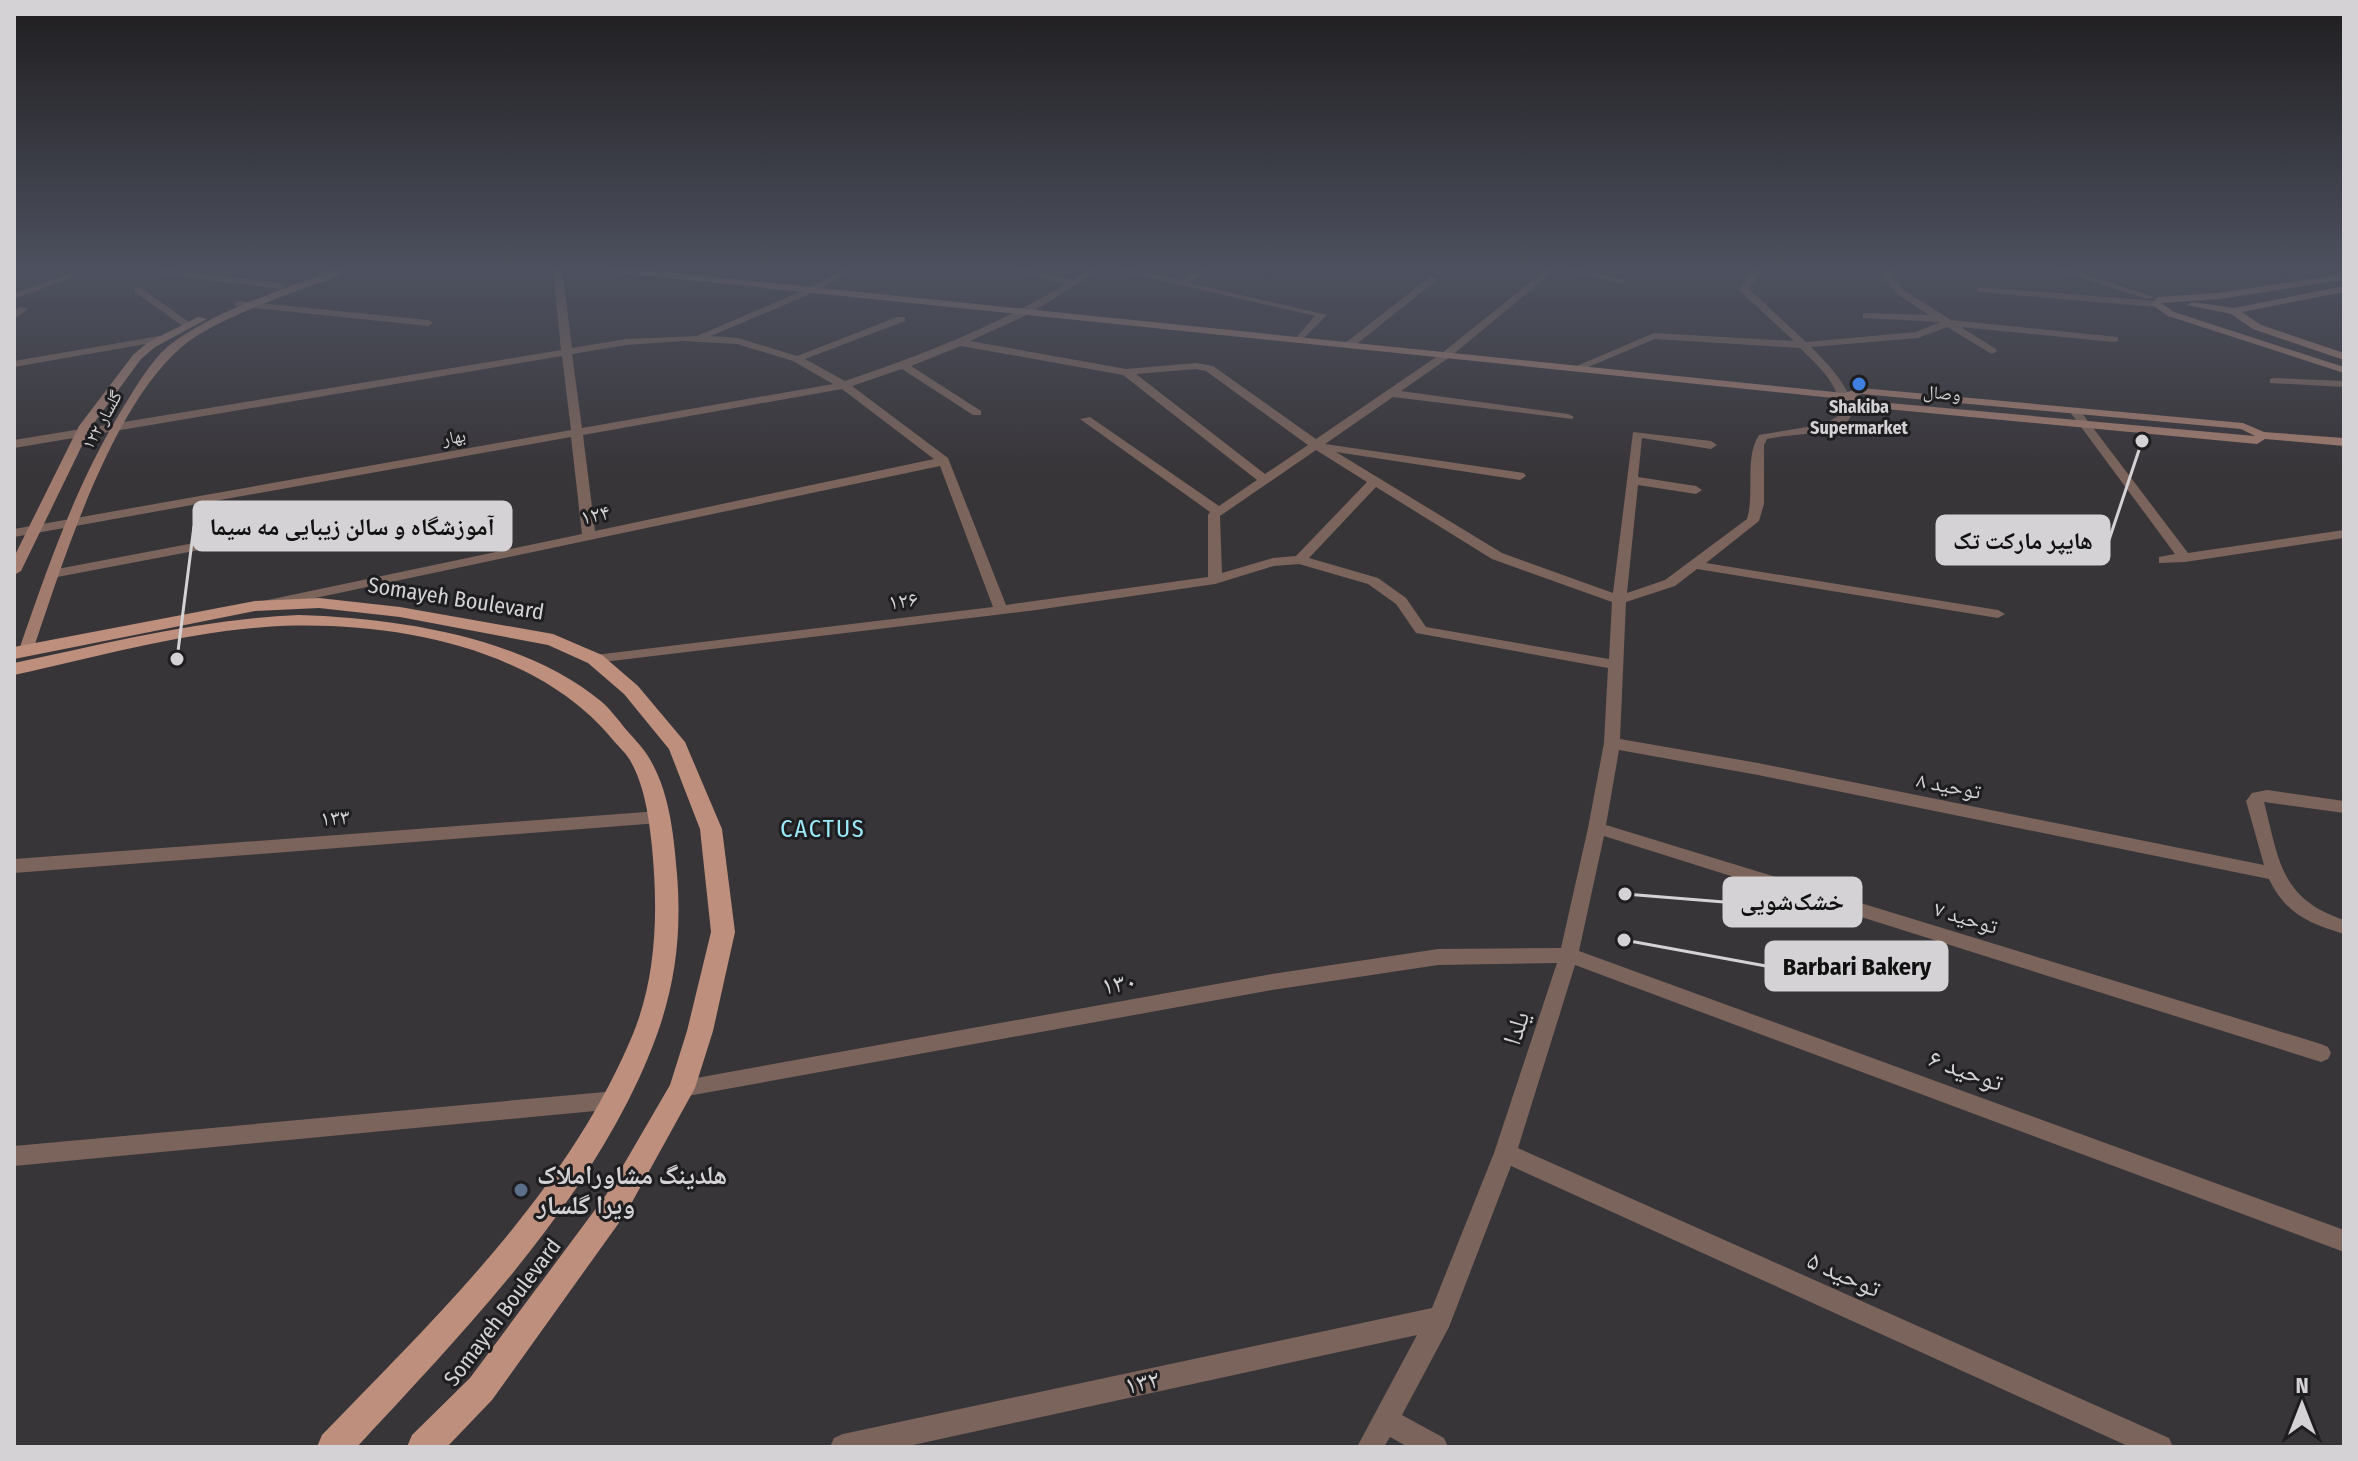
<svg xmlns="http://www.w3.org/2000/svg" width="2358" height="1461" viewBox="0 0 2358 1461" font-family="'Fira Sans Condensed','Noto Naskh Arabic',sans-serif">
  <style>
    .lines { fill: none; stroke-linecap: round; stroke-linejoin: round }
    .minor { fill: #7b645b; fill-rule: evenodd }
    .secondary { fill: #a17c6e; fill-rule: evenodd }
    .primary { fill: #be8f7d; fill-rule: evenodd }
    .shop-dot { fill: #3f7fe0; stroke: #1e1d1f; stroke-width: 3 }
    .service-dot { fill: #5c6f8a; stroke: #1e1d1f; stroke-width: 3 }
    .labels { text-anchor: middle; stroke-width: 6; stroke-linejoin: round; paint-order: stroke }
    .far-street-label { font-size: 18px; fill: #d4d2d5; stroke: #1e1d1f }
    .far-poi-label { font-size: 18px; font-weight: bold; fill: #d4d2d5; stroke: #1e1d1f }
    .street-label { font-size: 22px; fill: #d4d2d5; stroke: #1e1d1f }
    .neighbourhood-label { font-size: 24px; letter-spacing: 2px; fill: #9beaf9; stroke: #1e1d1f }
    .near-street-label { font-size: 26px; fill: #d4d2d5; stroke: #1e1d1f }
    .near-poi-label { font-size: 26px; font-weight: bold; fill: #d4d2d5; stroke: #1e1d1f; text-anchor: start }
    .leader { fill: none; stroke: #d4d2d5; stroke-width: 3 }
    .callout-dot { fill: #d4d2d5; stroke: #1e1d1f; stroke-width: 3 }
    .callout { fill: #d4d2d5; stroke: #d4d2d5; stroke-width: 3 }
    .callout-label { font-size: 24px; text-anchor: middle; font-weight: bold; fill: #111 }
  </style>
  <rect width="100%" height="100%" fill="#383539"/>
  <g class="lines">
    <path class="minor" d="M161 269 281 283 286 286 281 289 163 274 158 271Z
      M553 269H562L572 348 626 339 697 336 809 288 844 269H855L815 292 711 336 738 338 797 356 897 317H905V321L805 359 845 381C922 355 996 326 1066 284L1009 269H1024L1072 280 1091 269H1101L1029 314 970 341 1126 369 1196 363 1213 366 1316 439 1442 353 1547 269H1556L1450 357 1401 391 1568 414 1574 417 1572 419 1393 397 1325 444 1524 473 1526 476 1520 480 1336 452 1502 553 1613 593 1633 432 1711 441 1717 445 1711 449 1642 438 1638 477 1696 486 1702 490 1696 494 1638 485 1627 593 1665 580 1747 519C1755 493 1744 458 1759 435L1825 424 1838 416C1845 388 1818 366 1800 348L1655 339 1581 370 1572 368 1654 333 1794 341 1739 290 1753 269H1762L1749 289 1806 342 1916 332 1940 322 1863 318V314L1866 313 1929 315 1896 293 1882 276 1887 269H1896L1892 276 1902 289 1951 320 2118 337V341L2114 342 1961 327 1996 349 1997 351 1992 354 1947 327 1918 338 1811 347C1827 363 1878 413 1836 428 1814 435 1790 434 1767 439L1764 445V504L1759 521 1706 563 1998 610 2005 614 1998 618 1697 569 1675 586 1626 602 1620 739 1758 763 2264 865 2246 801 2252 793 2267 790 2344 801V813L2264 802C2279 860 2280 899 2344 920V934C2308 923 2286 914 2269 879L1758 775 1619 750 1606 825 2321 1044 2328 1047 2331 1053 2328 1059 2321 1062 1604 836 1579 951 2344 1230V1252L1575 965 1518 1148 2169 1438 2173 1447H2130L1511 1166 1449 1327 1402 1415 1444 1438 1448 1447H1408L1390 1437 1384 1447H1357L1417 1335 904 1447H830L834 1438 843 1434 1432 1308 1494 1153 1557 963 1438 965 1272 990 682 1097 674 1094 671 1088 674 1082 1272 974 1438 949 1561 948 1588 828 1604 743 1608 668 1416 633 1396 604 1368 584 1299 564 1274 566 1215 584 1036 610 595 663 588 659 595 655 993 607 940 466 268 608 261 604 263 601 582 534 571 437 14 537V529L571 430 562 356 14 448V440L561 350ZM683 341 737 344 793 361 833 384 582 428 572 354 626 345ZM961 346 1123 375 1257 480 1219 506 1090 417 1080 419 1210 512 1208 515V577L1006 605 948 458 852 386 902 369 973 415H981V411L911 366ZM1196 369 1206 371 1308 445 1265 474 1136 374ZM842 389 934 459 595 531 583 435ZM1316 450 1367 482 1296 556 1273 558 1222 573 1220 516ZM1376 487 1492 559 1612 602 1609 659 1426 627 1406 598 1378 578 1309 558Z
      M1112 269H1128L1180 280 1199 269H1209L1189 283 1327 315 1299 343 1294 340 1315 316Z
      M1561 269H1579L1625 280 1620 283Z
      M2054 269H2068L2154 297 2146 299Z
      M69 274 77 276 14 299V293Z
      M1430 277 1438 279 1353 347H1345V343Z
      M1981 287 2156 301 2161 304 2156 307 1978 292V288Z
      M135 288H141L193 325 184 327 135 292Z
      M239 301 428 320 433 323 428 326 236 306 234 304Z
      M20 307 28 309 14 319V311Z
      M159 336 163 337V341L14 367V361Z
      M2274 378 2344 381V387L2270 383V379Z
      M2070 408H2078L2188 553 2344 530V538L2185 562 2159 563V557L2175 554 2070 412Z
      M320 519 326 523 325 526 52 578 45 574 52 570Z
      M659 811 665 813 668 817 665 821 659 823 14 873V859Z
      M616 1091 624 1093 627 1100 624 1107 616 1109 14 1166V1146Z"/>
    <path class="secondary" d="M337 269H350C335 279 315 284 299 290 265 303 230 316 198 335 116 386 64 560 33 650L26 654 21 653 19 650C49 563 79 476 129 398 142 377 155 355 175 341 224 307 283 290 337 269Z
      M605 269H635L1844 393 1861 388 2243 423 2264 432 2344 438V446L2265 439 2257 444 1865 407 1843 399 610 272ZM1862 394 2241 429 2255 436 1867 401 1856 396Z
      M2344 274V280L2219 299 2161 303 2174 312 2344 367V373L2168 316 2151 304 2158 297 2219 293Z
      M2344 286V292L2242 312 2261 325 2344 353V360L2253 329 2231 314 2187 305 2192 302 2234 308Z
      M198 317 207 319 155 347 141 359 91 427 21 571 14 575V557L79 426 133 355 147 343Z"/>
    <path class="primary" d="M319 598 400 607 553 634 602 655 638 686 685 742 722 829 735 932 713 1031 695 1088 626 1213 492 1400 447 1447H407L412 1435 470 1378 606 1195 670 1085 687 1031 711 932 700 829 669 749 624 694 588 663 548 645 400 617 319 608 255 611 14 659V647L255 601Z
      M299 615C398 618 524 637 602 702 613 712 621 724 630 734 638 743 646 751 652 763 670 796 674 837 677 874 684 960 667 1024 628 1101 561 1232 456 1340 357 1447H317L322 1435C438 1315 568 1191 633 1034 657 975 658 910 652 847 649 819 645 787 631 762 627 754 619 747 613 740 535 644 382 619 265 627 180 633 97 657 14 675V663C109 643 202 619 299 615Z"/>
  </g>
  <linearGradient id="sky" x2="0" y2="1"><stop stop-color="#1f1d1f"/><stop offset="0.57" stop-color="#4d515f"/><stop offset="1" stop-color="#4d515f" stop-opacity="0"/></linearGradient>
  <rect width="2358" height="473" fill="url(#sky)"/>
  <circle class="shop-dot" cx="1859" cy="384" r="8"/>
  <circle class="service-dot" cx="521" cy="1190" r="8"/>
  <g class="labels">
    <g class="far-street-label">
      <text transform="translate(1942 393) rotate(5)" y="6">وصال</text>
      <text transform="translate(102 420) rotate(-61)" y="6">گلسار ۱۲۲</text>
      <text transform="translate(454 437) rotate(-10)" y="6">بهار</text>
    </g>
    <g class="far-poi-label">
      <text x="1859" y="413">Shakiba<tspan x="1859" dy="21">Supermarket</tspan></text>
    </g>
    <g class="street-label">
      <text transform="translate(595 514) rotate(-12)" y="8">۱۲۴</text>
      <text transform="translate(456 598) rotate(9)" y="8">Somayeh Boulevard</text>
      <text transform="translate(903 600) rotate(-7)" y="8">۱۲۶</text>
      <text transform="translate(1949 785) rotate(11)" y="8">توحید ۸</text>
      <text transform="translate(335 817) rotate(-4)" y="8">۱۳۳</text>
      <text transform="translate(1966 917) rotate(17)" y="8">توحید ۷</text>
      <text transform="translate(502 1312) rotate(-53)" y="8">Somayeh Boulevard</text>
    </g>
    <g class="neighbourhood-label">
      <text x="823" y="837">CACTUS</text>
    </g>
    <g class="near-street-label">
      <text transform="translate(1119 983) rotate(-10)" y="9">۱۳۰</text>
      <text transform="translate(1516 1028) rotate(-72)" y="9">یلدا</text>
      <text transform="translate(1966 1070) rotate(20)" y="9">توحید ۶</text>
      <text transform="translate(1844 1274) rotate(24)" y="9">توحید ۵</text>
      <text transform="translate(1142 1382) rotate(-12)" y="9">۱۳۲</text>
    </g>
    <g class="near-poi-label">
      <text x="537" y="1184">هلدینگ مشاوراملاک<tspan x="537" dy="30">ویرا گلسار</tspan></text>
    </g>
  </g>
  <path class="leader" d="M177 659L194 526M2142 441L2109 540M1625 894L1724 902M1624 940L1766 966"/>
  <g class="callout-dot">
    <circle cx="177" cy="659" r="8"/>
    <circle cx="2142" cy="441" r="8"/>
    <circle cx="1625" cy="894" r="8"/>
    <circle cx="1624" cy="940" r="8"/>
  </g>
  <g class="callout">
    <rect x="194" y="502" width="317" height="48" rx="8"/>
    <rect x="1937" y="516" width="172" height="48" rx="8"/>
    <rect x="1724" y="878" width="137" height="48" rx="8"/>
    <rect x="1766" y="942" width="181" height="48" rx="8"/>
  </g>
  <g class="callout-label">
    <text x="352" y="535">آموزشگاه و سالن زیبایی مه سیما</text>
    <text x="2023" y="549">هایپر مارکت تک</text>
    <text x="1792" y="910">خشک‌شویی</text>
    <text x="1857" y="975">Barbari Bakery</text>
  </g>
  <rect width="2358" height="1461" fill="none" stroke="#d4d2d5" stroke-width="32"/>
  <g transform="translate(2302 1405)" stroke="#1e1d1f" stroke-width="6" paint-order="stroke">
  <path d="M0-6L14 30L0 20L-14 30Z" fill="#d4d2d5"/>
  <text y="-12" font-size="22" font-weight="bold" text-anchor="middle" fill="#d4d2d5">N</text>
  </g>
</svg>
